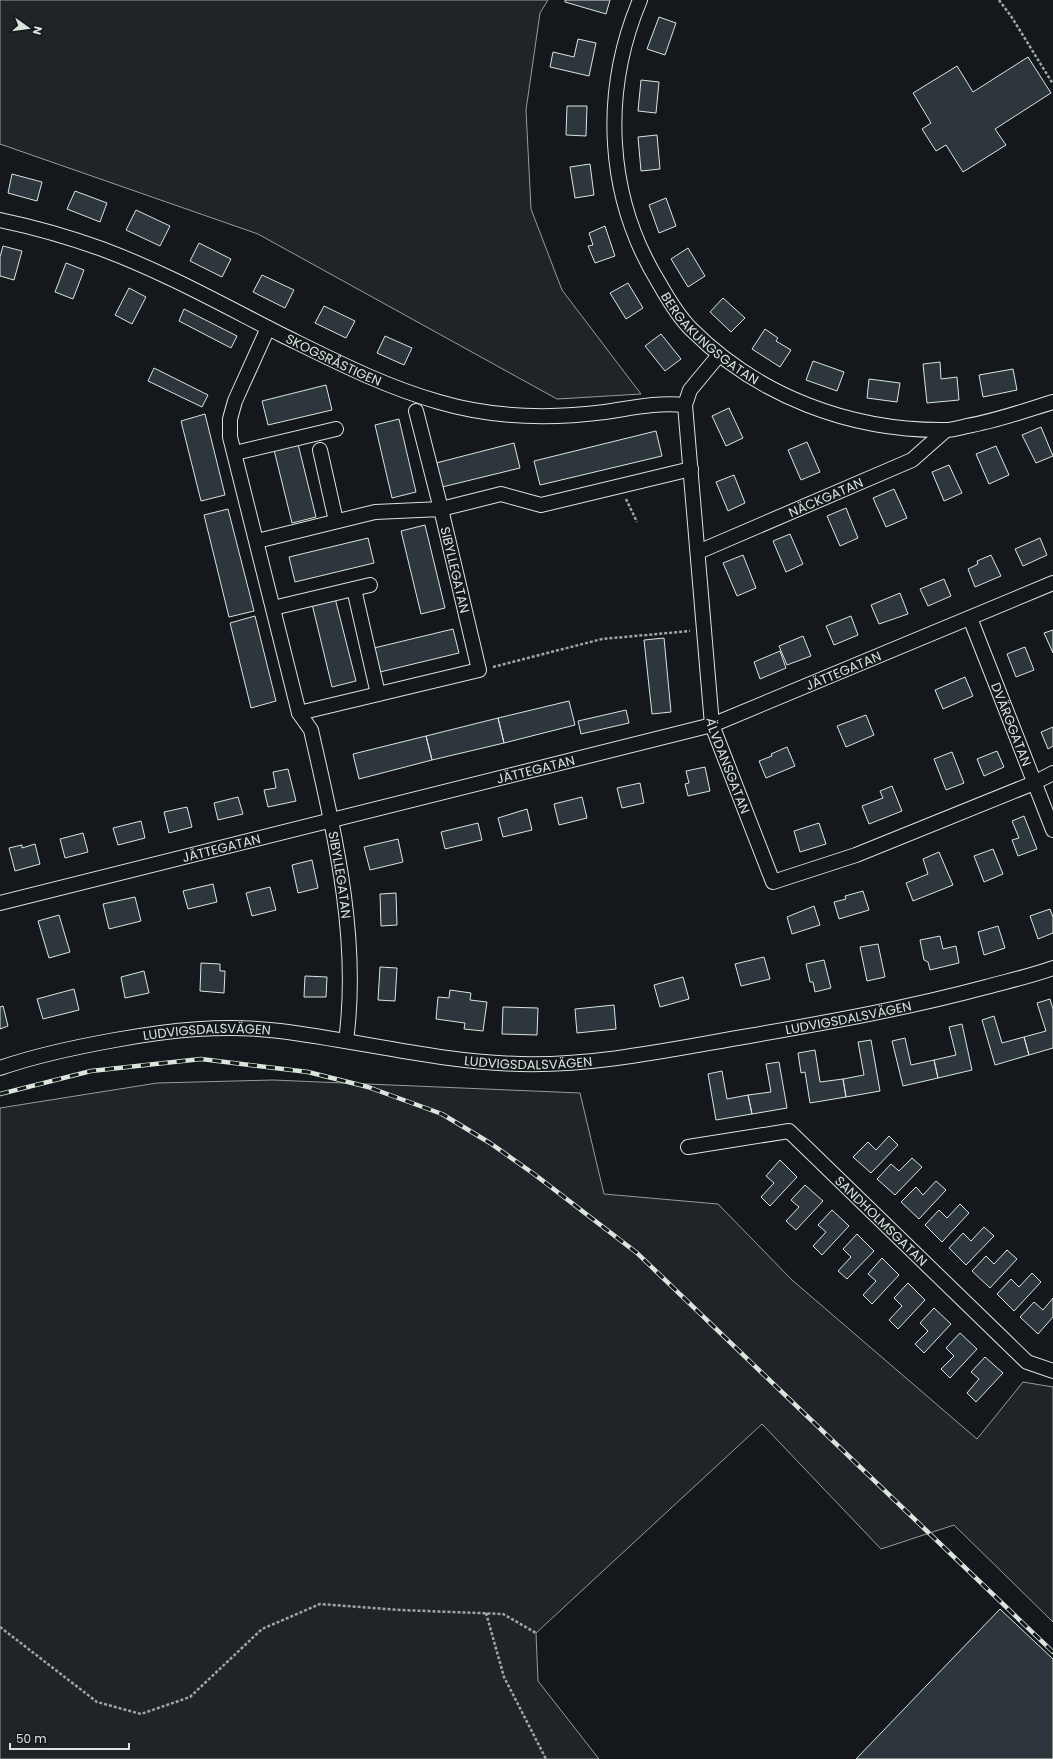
<svg xmlns="http://www.w3.org/2000/svg" width="1053" height="1759" viewBox="0 0 1053 1759" font-family="Poppins,sans-serif">
  <style>
    .green { fill: #202428; stroke: #939e99 }
    .building { fill: #2c363c; stroke: #d8e6dc }
    .lines { fill: none; stroke-linecap: round; stroke-linejoin: round }
    .minor-casing { stroke: #d8e6dc; stroke-width: 16 }
    .path { stroke: #9da8a2; stroke-width: 2.5; stroke-dasharray: 3 2; stroke-linecap: butt }
    .minor { stroke: #14181c; stroke-width: 14 }
    .rail-casing { stroke: #d8e6dc; stroke-width: 4.5 }
    .rail { stroke: #14181c; stroke-width: 3; stroke-dasharray: 9; stroke-linecap: butt }
    .labels { text-anchor: middle; stroke-width: 3; stroke-linejoin: round; paint-order: stroke }
    .street-label { font-size: 13px; fill: #d8e6dc; stroke: #14181c }
  </style>
  <rect width="100%" height="100%" fill="#14181c"/>
  <path class="green" d="M0 0H548L540 13 526 110 531 209 562 290 641 394 557 399 258 234 0 144Z
    M273 1080 580 1093 604 1194 718 1204 792 1280 977 1439 1023 1382 1053 1387V1622L954 1525 881 1549 762 1424 536 1633 538 1681 599 1759H0V1108L157 1083Z"/>
  <path class="building" d="M565 0H610L606 14 565 2Z
    M659 17 676 23 665 55 647 49Z
    M578 39 596 43 589 76 550 67 553 52 574 57Z
    M1028 57 1051 93 995 129 1006 145 963 172 946 145 936 151 922 129 931 123 913 93 957 66 973 92Z
    M641 80 659 82 656 113 638 111Z
    M567 106H587L586 136 566 135Z
    M657 135 660 169 641 171 638 137Z
    M590 164 594 195 575 198 570 167Z
    M12 174 42 182 37 201 8 193Z
    M75 191 107 203 100 222 67 209Z
    M666 198 676 226 659 233 649 205Z
    M136 210 170 226 160 246 126 230Z
    M605 226 615 256 595 263 588 246 593 245 589 233Z
    M199 243 231 259 222 277 190 261Z
    M3 246 22 251 14 280 0 276V257Z
    M688 248 705 276 688 287 671 259Z
    M66 263 84 270 73 299 55 292Z
    M262 275 294 290 285 308 253 292Z
    M628 283 643 308 626 319 610 293Z
    M129 288 146 297 132 324 115 315Z
    M723 298 745 318 731 332 710 312Z
    M324 306 355 321 346 338 315 323Z
    M184 309 237 336 231 348 179 321Z
    M765 329 778 338 776 341 791 350 780 367 752 349Z
    M661 334 681 359 665 371 645 346Z
    M385 336 412 348 404 365 377 353Z
    M813 361 844 372 837 391 806 380Z
    M940 362 941 379 957 377 959 400 927 403 923 364Z
    M154 368 208 395 202 407 148 381Z
    M1013 369 1017 390 983 397 979 375Z
    M869 379 900 383 897 402 867 398Z
    M326 385 332 410 268 425 262 401Z
    M729 408 743 438 726 446 712 416Z
    M205 414 225 495 201 501 181 421Z
    M399 419 416 492 392 498 375 425Z
    M1041 427 1053 456 1036 463 1022 435Z
    M656 431 662 456 540 485 534 461Z
    M807 442 820 472 801 480 788 450Z
    M514 443 520 468 442 487 436 463Z
    M298 444 316 517 292 523 274 450Z
    M996 446 1009 475 989 484 976 454Z
    M949 465 962 493 944 501 932 472Z
    M734 475 745 503 728 511 716 482Z
    M894 489 907 518 886 527 873 498Z
    M846 508 858 538 840 546 827 516Z
    M228 509 254 611 229 617 204 515Z
    M425 525 445 608 421 614 401 531Z
    M790 534 803 564 786 572 773 541Z
    M368 538 374 563 295 582 289 557Z
    M1040 538 1047 555 1023 566 1015 549Z
    M743 555 756 588 737 596 723 563Z
    M991 555 1001 576 975 587 968 569 978 564 977 561Z
    M944 579 951 596 928 606 920 589Z
    M900 593 908 614 879 624 871 605Z
    M335 598 356 681 332 687 312 604Z
    M255 616 276 701 251 708 230 623Z
    M851 616 858 635 834 645 826 626Z
    M453 629 459 653 380 672 374 648Z
    M1053 630V653L1044 633Z
    M803 636 811 656 787 665 779 646Z
    M664 638 671 712 652 714 644 640Z
    M1025 647 1034 670 1016 677 1007 654Z
    M780 651 786 668 760 679 754 662Z
    M965 677 973 696 943 709 935 690Z
    M569 701 575 725 504 743 498 718Z
    M626 710 629 723 581 734 578 721Z
    M866 715 874 735 846 747 837 726Z
    M498 718 504 743 432 760 426 736Z
    M1053 727V746L1048 749 1041 732Z
    M426 736 432 760 359 779 353 754Z
    M787 747 795 766 766 778 759 761 772 756 771 754Z
    M997 751 1004 767 984 776 977 759Z
    M952 752 964 783 946 790 934 759Z
    M705 767 710 791 688 796 685 784 689 783 686 771Z
    M288 769 296 801 268 807 264 790 276 788 273 772Z
    M640 783 644 803 622 808 617 788Z
    M892 786 902 811 869 824 862 806 883 798 880 791Z
    M238 797 243 814 218 820 214 803Z
    M582 797 587 818 559 825 554 804Z
    M187 807 192 827 169 833 164 812Z
    M527 809 532 830 503 837 498 818Z
    M1024 816 1037 849 1018 856 1012 840 1019 838 1012 821Z
    M141 821 145 838 118 845 113 828Z
    M478 823 482 840 445 849 441 832Z
    M819 823 826 844 800 852 794 831Z
    M83 833 88 852 65 858 60 839Z
    M398 839 403 862 370 870 364 847Z
    M35 844 40 864 15 871 9 848 22 845V848Z
    M993 849 1003 874 984 882 974 856Z
    M939 852 953 885 913 901 906 883 928 874 923 859Z
    M312 860 318 888 298 893 292 865Z
    M213 884 217 902 188 909 183 891Z
    M270 887 276 910 252 916 246 893Z
    M863 891 869 910 839 919 834 902 846 899 845 896Z
    M396 893 397 925 381 926 380 894Z
    M135 897 141 921 109 929 103 904Z
    M814 906 820 925 792 934 787 917Z
    M1050 909 1053 917V933L1038 939 1030 916Z
    M59 915 70 952 49 958 38 921Z
    M998 926 1005 948 984 955 978 932Z
    M940 936 943 949 956 946 959 963 930 970 928 962 924 960 920 940Z
    M878 944 885 977 867 981 860 947Z
    M764 957 770 979 741 986 735 964Z
    M824 960 831 988 815 992 813 982H810L806 964Z
    M201 963 220 964V971H225L224 993 200 991Z
    M380 967 397 968 395 1001 378 1000Z
    M144 971 149 993 125 998 121 977Z
    M305 976 327 977 326 997H304Z
    M683 977 689 999 660 1007 654 985Z
    M74 989 79 1010 43 1019 37 999Z
    M450 990 471 993 470 1000 487 1002 483 1031 464 1029 465 1023 436 1019 438 997 449 998Z
    M1050 999 1053 1009V1048L1029 1055 1024 1037 1046 1031 1037 1003Z
    M614 1005 616 1029 577 1033 575 1009Z
    M3 1006 8 1026 0 1029V1007Z
    M503 1007 538 1008 537 1035 502 1034Z
    M994 1016 1002 1043 1024 1037 1029 1055 995 1065 982 1020Z
    M962 1024 972 1070 938 1078 934 1060 956 1055 949 1027Z
    M905 1038 911 1065 934 1060 938 1078 903 1086 892 1041Z
    M871 1040 880 1091 846 1097 843 1079 864 1075 858 1042Z
    M815 1050 820 1082 843 1079 846 1097 810 1103 805 1072 801 1073 798 1053Z
    M779 1062 787 1108 752 1114 748 1095 771 1092 766 1064Z
    M722 1071 727 1099 748 1095 752 1114 716 1120 708 1074Z
    M889 1136 898 1145 871 1173 853 1157 868 1142 876 1150Z
    M912 1158 922 1167 895 1195 877 1179 891 1164 899 1171Z
    M780 1160 797 1177 770 1206 761 1197 774 1183 766 1176Z
    M936 1181 946 1190 919 1219 901 1202 916 1187 923 1195Z
    M805 1185 823 1201 796 1230 786 1221 799 1207 791 1200Z
    M960 1204 969 1213 942 1242 925 1225 939 1210 947 1218Z
    M832 1210 849 1226 822 1255 813 1246 826 1232 818 1225Z
    M984 1227 994 1236 966 1265 949 1248 963 1233 971 1241Z
    M857 1234 874 1251 847 1279 838 1271 851 1257 843 1249Z
    M1007 1250 1017 1259 990 1288 972 1271 986 1256 994 1264Z
    M882 1258 899 1275 872 1304 863 1295 876 1281 868 1274Z
    M1032 1273 1041 1282 1014 1311 997 1294 1011 1279 1019 1287Z
    M908 1283 925 1300 898 1329 889 1320 902 1306 894 1298Z
    M1053 1298V1317L1038 1334 1020 1317 1034 1302 1043 1310Z
    M934 1308 951 1324 924 1353 915 1344 928 1331 920 1323Z
    M960 1333 977 1349 950 1378 941 1369 954 1356 946 1348Z
    M985 1357 1003 1373 976 1402 967 1393 979 1379 971 1372Z
    M1000 1609 1053 1659V1759H856Z"/>
  <g class="lines">
    <defs>
      <g id="minor">
        <path id="s1" d="M640 0C601 93 606 197 659 283 668 299 678 316 691 329 758 396 850 431 945 430 952 430 959 428 967 426 996 421 1024 411 1053 402"/>
        <path id="s2" d="M0 220C34 227 69 237 102 249 164 272 223 305 282 335 335 361 383 386 439 402 493 418 550 419 605 412 632 408 657 402 685 405"/>
        <path id="s3" d="M268 328 235 401 230 419V437L299 713 311 730C334 832 360 936 346 1041"/>
        <path id="s4" d="M719 355 690 390 685 405 712 725 773 882 856 855 1034 783 1053 773"/>
        <path d="M416 411 441 509 501 494 541 505 691 469"/>
        <path d="M320 450 336 521"/>
        <path d="M235 453 336 429"/>
        <path id="s5" d="M257 541 375 512 441 509 479 670 299 713"/>
        <path id="s6" d="M698 552 912 460 946 430"/>
        <path d="M354 589 378 694"/>
        <path d="M273 608 370 585"/>
        <path id="s7" d="M970 618 1053 830"/>
        <path id="s8" d="M0 903 712 725 1053 583"/>
        <path id="s9" d="M0 1068C37 1055 76 1047 115 1040 170 1030 224 1024 280 1031 360 1041 439 1062 520 1064 597 1066 673 1049 749 1036 829 1022 908 1008 986 987 1008 981 1031 976 1053 968"/>
        <path id="s10" d="M688 1147 789 1131 1027 1362 1053 1371"/>
      </g>
    </defs>
    <use href="#minor" class="minor-casing"/>
    <path class="path" d="M999 0 1011 16 1053 84
      M626 499 637 522
      M493 667 602 639 690 631
      M486 1613 504 1677 546 1759
      M0 1627 97 1702 141 1714 190 1697 262 1629 320 1604 400 1610 503 1614 536 1633"/>
    <use href="#minor" class="minor"/>
    <defs>
      <path id="rail" d="M0 1094 91 1071 201 1059 308 1072 368 1087 442 1114 490 1143 534 1174 637 1253 1053 1652"/>
    </defs>
    <use href="#rail" class="rail-casing"/>
    <use href="#rail" class="rail"/>
  </g>
  <g class="labels">
    <g class="street-label">
      <text dy="5" stroke="none"><textPath href="#s1" startOffset="371">BERGAKUNGSGATAN</textPath></text>
      <text dy="5" stroke="none"><textPath href="#s2" startOffset="363">SKOGSRÅSTIGEN</textPath></text>
      <text dy="5" stroke="none"><textPath href="#s6" startOffset="139">NÄCKGATAN</textPath></text>
      <text dy="5" stroke="none"><textPath href="#s5" startOffset="250">SIBYLLEGATAN</textPath></text>
      <text dy="5" stroke="none"><textPath href="#s8" startOffset="876">JÄTTEGATAN</textPath></text>
      <text dy="5" stroke="none"><textPath href="#s7" startOffset="114">DVÄRGGATAN</textPath></text>
      <text dy="5" stroke="none"><textPath href="#s4" startOffset="426">ÄLVDANSGATAN</textPath></text>
      <text dy="5" stroke="none"><textPath href="#s8" startOffset="552">JÄTTEGATAN</textPath></text>
      <text dy="5" stroke="none"><textPath href="#s8" startOffset="228">JÄTTEGATAN</textPath></text>
      <text dy="5" stroke="none"><textPath href="#s3" startOffset="570">SIBYLLEGATAN</textPath></text>
      <text dy="5" stroke="none"><textPath href="#s9" startOffset="859">LUDVIGSDALSVÄGEN</textPath></text>
      <text dy="5" stroke="none"><textPath href="#s9" startOffset="211">LUDVIGSDALSVÄGEN</textPath></text>
      <text dy="5" stroke="none"><textPath href="#s9" startOffset="535">LUDVIGSDALSVÄGEN</textPath></text>
      <text dy="5" stroke="none"><textPath href="#s10" startOffset="231">SANDHOLMSGATAN</textPath></text>
    </g>
  </g>
  <g transform="translate(28 28) rotate(104)" stroke="#14181c" stroke-width="3" paint-order="stroke">
  <path d="M0-3L7 15L0 10L-7 15Z" fill="#d8e6dc"/>
  <text y="-6" font-size="11" font-weight="bold" text-anchor="middle" fill="#d8e6dc">N</text>
  </g>
  <path d="M10 1743v6h119v-6" fill="none" stroke="#d8e6dc" stroke-width="2"/>
  <text x="16" y="1743" font-size="12" fill="#d8e6dc" stroke="#14181c" stroke-width="3" paint-order="stroke">50 m</text>
</svg>
